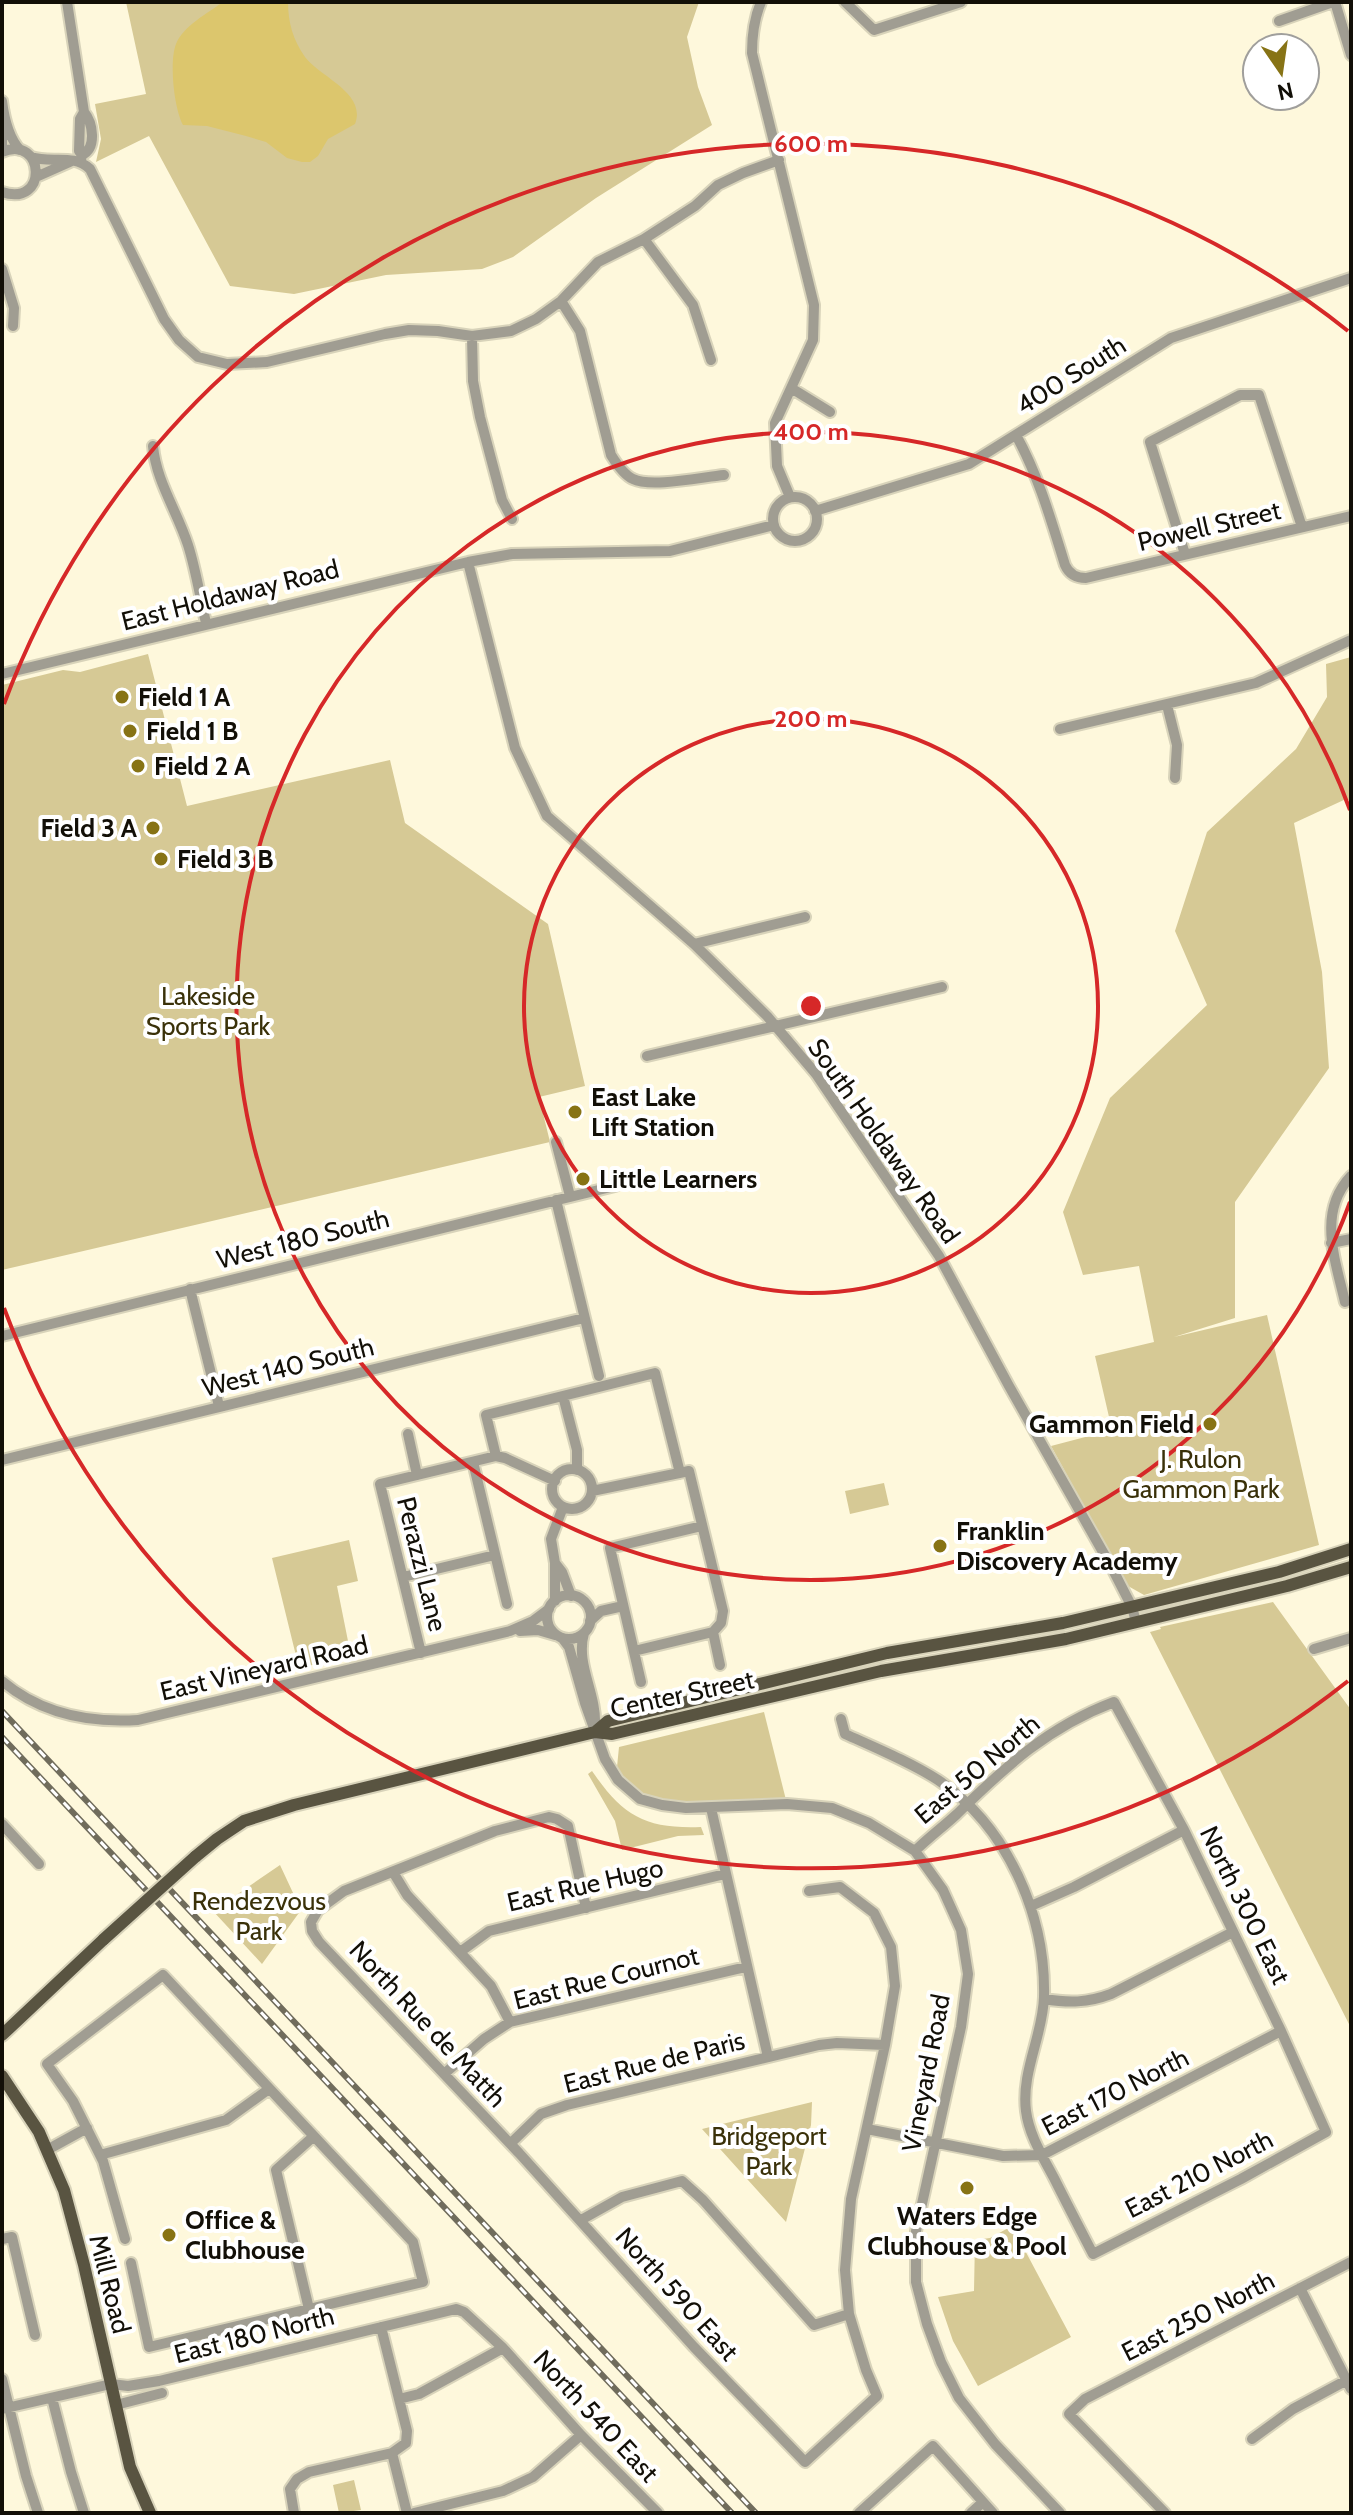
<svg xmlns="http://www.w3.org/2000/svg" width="1353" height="2515" viewBox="0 0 1353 2515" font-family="Cabin,sans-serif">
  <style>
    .green { fill: #d6c995 }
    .water { fill: #dcc66d }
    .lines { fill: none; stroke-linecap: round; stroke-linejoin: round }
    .minor-casing { stroke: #d8d3ba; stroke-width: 14 }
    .major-casing { stroke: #d8d3ba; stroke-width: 16 }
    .minor { stroke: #a09d92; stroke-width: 10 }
    .major { stroke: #595441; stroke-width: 12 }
    .rail-casing { stroke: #706c5c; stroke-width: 6 }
    .rail { stroke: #fff; stroke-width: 3; stroke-dasharray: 9; stroke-linecap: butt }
    .major-bridge-casing { stroke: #d8d3ba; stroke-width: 16; stroke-linecap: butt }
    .major-bridge { stroke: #595441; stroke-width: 12 }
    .ring { fill: none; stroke: #d62828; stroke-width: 4 }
    .poi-dot { fill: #877315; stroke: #fff; stroke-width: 3 }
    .labels { text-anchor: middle; stroke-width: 8; stroke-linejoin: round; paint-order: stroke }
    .street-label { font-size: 26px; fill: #120f07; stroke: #fff }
    .poi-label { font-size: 26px; font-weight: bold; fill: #120f07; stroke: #fff; text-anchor: start }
    .park-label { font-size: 26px; fill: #3a3109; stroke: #fff }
    .centre { fill: #d62828; stroke: #fff; stroke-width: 4 }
    .ring-label { font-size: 24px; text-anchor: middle; font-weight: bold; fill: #d62828; stroke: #fff; stroke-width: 8; stroke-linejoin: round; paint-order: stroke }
  </style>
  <rect width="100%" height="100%" fill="#fef8dc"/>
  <path class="green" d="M126 2H699L687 37 698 87 712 125 596 198 513 257 482 269 386 275 294 294 230 286 149 136 96 162 101 139 95 104 146 94Z
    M148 654 187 806 390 760 405 823 548 924 585 1086 539 1097 550 1142 2 1270V685L63 670 80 672Z
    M1351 657V801L1346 799 1294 823 1322 972 1329 1068 1235 1202V1318L1174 1337 1267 1315 1319 1545 1144 1595 1128 1586 1051 1446 1112 1430 1095 1356 1154 1342 1139 1266 1083 1275 1063 1212 1110 1098 1207 1005 1175 931 1207 832 1296 749 1327 697 1326 664Z
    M884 1483 889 1505 850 1514 845 1491Z
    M349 1540 358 1581 337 1586 351 1656 299 1668 272 1558Z
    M1273 1602 1351 1710V2028L1150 1632 1161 1629 1160 1627Z
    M764 1712 787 1804 711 1808 640 1799 618 1780 617 1767 619 1747Z
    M592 1771C623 1816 645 1829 701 1827L704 1835 678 1836 622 1850 615 1821 588 1774Z
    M280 1865 301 1910 262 1964 213 1911Z
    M812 2102 811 2125 786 2222 702 2129Z
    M1012 2226 1071 2337 978 2386 953 2341 938 2297 974 2291 975 2240 990 2238Z
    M354 2480 361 2510 339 2513 333 2485Z"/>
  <path class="water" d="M223 2H288C288 22 293 40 305 57 320 77 367 93 355 124L328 139 318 156 310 162H302L287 158 266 142 246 136 207 126 183 125C174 108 169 62 176 44 183 26 208 13 223 2Z"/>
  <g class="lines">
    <defs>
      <path id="minor" d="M67 2 84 112C93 123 97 148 82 155
        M761 2C754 19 752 35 752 53L814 305 813 340 775 423 777 466 790 497
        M845 2 874 30 961 2
        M1335 2 1351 55
        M1279 21 1333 2
        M2 101C4 117 9 138 20 150
        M2 129V147
        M2 152C45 134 49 208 2 192
        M31 157C52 164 73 153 90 169L164 319 179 340 198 357 227 364 267 362 385 334 409 330 438 331 472 336 511 331 536 319 561 301 598 262 644 239 695 206 718 185 743 173 779 160
        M81 160 82 155 79 151 80 119 84 112
        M36 177 72 161
        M644 239 693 305 711 360
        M2 269 14 308 13 326
        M561 301 580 331 611 455C616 463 624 475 633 479 651 488 702 477 724 475
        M472 336 473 381 480 417 502 500 512 519
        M791 388 830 412
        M1016 435C1039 477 1051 520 1065 565 1069 574 1076 578 1086 578L1351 516
        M153 446C156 481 177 511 188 545 196 570 200 597 206 623
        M773 519a22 22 0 1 1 44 0a22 22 0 1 1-44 0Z
        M815 511 969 464 1171 338 1351 278
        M1185 554 1150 442 1240 395H1259L1302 527
        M468 562 515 748 547 816 694 944 767 1016 816 1074 939 1256 1009 1386 1112 1568 1132 1607 1136 1622
        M2 674 468 562 512 554 670 551 774 525
        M1167 705 1177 745 1175 778
        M1060 729 1256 683 1351 640
        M694 944 805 917
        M647 1056 942 987
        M556 1142 570 1196
        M556 1200 599 1376
        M1331 1243 1351 1239
        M190 1289 219 1406
        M1345 1302C1335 1259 1317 1212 1351 1176
        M2 1336 615 1186
        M563 1396 577 1450V1470
        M408 1434 417 1475
        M496 1456 486 1415 655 1373 680 1473
        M2 1460 584 1318
        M473 1462 507 1604
        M552 1489a20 20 0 1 1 40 0a20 20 0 1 1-40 0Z
        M592 1491 689 1471 723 1611 721 1623 713 1632 634 1651
        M555 1563 562 1572 571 1596
        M403 1577 495 1555
        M547 1617a22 22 0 1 1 44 0a22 22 0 1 1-44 0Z
        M555 1601V1563L551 1539 563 1507
        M590 1621 601 1611 623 1606
        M520 1631 538 1630 555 1635
        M713 1632 720 1665
        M584 1633C575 1664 597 1694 595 1726
        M563 1639 569 1647 585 1703 605 1759 618 1780 640 1799 662 1805 686 1808 787 1804 832 1808 869 1823 915 1851 943 1890 961 1930 968 1974 961 2027 916 2231V2282L927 2324 941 2362 959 2398 995 2444 1060 2513
        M1314 1649 1351 1638
        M421 1653 380 1484 496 1456 505 1458 555 1481
        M2 1681C41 1714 89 1723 138 1720L510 1631 533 1621 549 1609
        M641 1682 610 1548 702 1526
        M841 1719 845 1734C876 1748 910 1762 938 1780 1007 1826 1046 1915 1044 1997 1043 2035 1021 2072 1026 2111 1029 2135 1043 2157 1054 2178 1067 2204 1080 2229 1093 2254L1241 2179 1326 2132 1281 2031 1184 1830 1114 1702C1048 1727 1006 1766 957 1814 943 1827 928 1838 915 1851
        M711 1808 768 2057
        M2 1824 39 1864
        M393 1872 407 1895 491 1986 510 2022
        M1031 1906 1074 1887 1184 1830
        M586 1908 568 1826 557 1819 549 1817 495 1831 344 1891 318 1910 311 1922 312 1931 319 1942 519 2153 694 2347 805 2462 877 2396 866 2370 849 2314 845 2270 851 2199 885 2045 895 1986 891 1947 874 1913 840 1887 809 1891
        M460 1952 489 1931 725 1874
        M1044 1999C1069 2003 1087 2003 1111 1994L1233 1932
        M444 2074 484 2039 510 2022 746 1967
        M867 2129 1003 2156 1042 2155 1281 2031
        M511 2143 541 2114 567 2105 819 2045 837 2043 885 2045
        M47 2150 87 2128
        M100 2155 226 2120 269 2089
        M581 2220 622 2197 682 2181 703 2200 814 2325 849 2314
        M2 2239 12 2237 35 2335
        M125 2239 103 2161 73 2101 47 2064 163 1975 413 2242 423 2282 149 2347 131 2263
        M1300 2288 1351 2389
        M309 2309 276 2170 314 2136
        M381 2327 407 2431 406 2443 392 2453 407 2513
        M2 2379 26 2476 38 2513
        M52 2398 71 2472 84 2513
        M399 2399 419 2394 503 2348
        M116 2405 162 2393
        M2 2409 111 2384 128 2386 159 2381 456 2309 464 2312 503 2348 581 2435 658 2513
        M1252 2439 1293 2409 1347 2380
        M294 2513 290 2489 297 2479 309 2472 392 2453
        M414 2513 503 2491 533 2477 581 2435
        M859 2513 933 2446 993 2513
        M971 2513 983 2502
        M1165 2513 1069 2414 1085 2399 1351 2262"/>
      <path id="major" d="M595 1732 608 1721 887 1653 1063 1623 1279 1572 1351 1549
        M195 1857 217 1839 244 1821 294 1805 595 1732 612 1734 881 1671 1066 1639 1287 1586 1351 1567
        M2 2035 104 1939
        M2 2076 39 2132 64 2190 84 2265 130 2467 150 2513"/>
    </defs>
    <use href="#minor" class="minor-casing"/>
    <use href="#major" class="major-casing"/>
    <use href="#minor" class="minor"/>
    <use href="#major" class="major"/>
    <defs>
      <path id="rail" d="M2 1711 756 2513
        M2 1737 732 2513"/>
    </defs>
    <use href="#rail" class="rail-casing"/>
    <use href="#rail" class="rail"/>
    <defs>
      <path id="major-bridge" d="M104 1939 195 1857"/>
    </defs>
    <use href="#major-bridge" class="major-bridge-casing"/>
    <use href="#major-bridge" class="major-bridge"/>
  </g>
  <g class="ring">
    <circle cx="811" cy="1006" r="287"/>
    <path d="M1350 1202A574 574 0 1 1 1350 810"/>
    <path d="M1348 1681A862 862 0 0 1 4 1308M4 704A862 862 0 0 1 1348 331"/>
  </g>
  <g class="poi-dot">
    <circle cx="122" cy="697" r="8"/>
    <circle cx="130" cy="731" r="8"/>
    <circle cx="138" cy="766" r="8"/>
    <circle cx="153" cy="828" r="8"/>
    <circle cx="161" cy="859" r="8"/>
    <circle cx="575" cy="1112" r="8"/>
    <circle cx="583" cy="1179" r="8"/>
    <circle cx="1210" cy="1424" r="8"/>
    <circle cx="940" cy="1546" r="8"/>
    <circle cx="967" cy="2188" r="8"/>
    <circle cx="169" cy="2235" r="8"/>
  </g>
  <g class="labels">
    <g class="street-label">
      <text transform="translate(1071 375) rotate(-32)" y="9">400 South</text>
      <text transform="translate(1209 526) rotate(-13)" y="9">Powell Street</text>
      <text transform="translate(230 595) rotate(-14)" y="9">East Holdaway Road</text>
      <text transform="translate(884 1141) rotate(55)" y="9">South Holdaway Road</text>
      <text transform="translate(303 1239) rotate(-14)" y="9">West 180 South</text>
      <text transform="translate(288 1367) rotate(-14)" y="9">West 140 South</text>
      <text transform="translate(422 1564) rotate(76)" y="9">Perazzi Lane</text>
      <text transform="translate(264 1668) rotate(-13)" y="9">East Vineyard Road</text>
      <text transform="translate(682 1694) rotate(-12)" y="9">Center Street</text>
      <text transform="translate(977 1769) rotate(-40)" y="9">East 50 North</text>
      <text transform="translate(585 1885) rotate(-13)" y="9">East Rue Hugo</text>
      <text transform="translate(1245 1905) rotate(64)" y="9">North 300 East</text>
      <text transform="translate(606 1978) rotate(-14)" y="9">East Rue Cournot</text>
      <text transform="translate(428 2024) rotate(47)" y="9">North Rue de Matth</text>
      <text transform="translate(654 2062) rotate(-14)" y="9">East Rue de Paris</text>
      <text transform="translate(926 2073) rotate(-79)" y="9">Vineyard Road</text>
      <text transform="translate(1115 2092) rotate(-27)" y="9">East 170 North</text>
      <text transform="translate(1199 2174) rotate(-27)" y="9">East 210 North</text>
      <text transform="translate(110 2284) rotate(76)" y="9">Mill Road</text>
      <text transform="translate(677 2294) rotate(48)" y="9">North 590 East</text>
      <text transform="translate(1198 2316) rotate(-27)" y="9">East 250 North</text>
      <text transform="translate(254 2335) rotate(-14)" y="9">East 180 North</text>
      <text transform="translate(596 2416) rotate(47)" y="9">North 540 East</text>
    </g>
    <g class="poi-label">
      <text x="138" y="706">Field 1 A</text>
      <text x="146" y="740">Field 1 B</text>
      <text x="154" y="775">Field 2 A</text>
      <text x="137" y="837" text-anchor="end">Field 3 A</text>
      <text x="177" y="868">Field 3 B</text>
      <text x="591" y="1106">East Lake<tspan x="591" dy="30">Lift Station</tspan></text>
      <text x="599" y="1188">Little Learners</text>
      <text x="1194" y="1433" text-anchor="end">Gammon Field</text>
      <text x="956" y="1540">Franklin<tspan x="956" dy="30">Discovery Academy</tspan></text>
      <text x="967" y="2225" text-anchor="middle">Waters Edge<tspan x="967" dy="30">Clubhouse &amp; Pool</tspan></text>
      <text x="185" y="2229">Office &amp;<tspan x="185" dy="30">Clubhouse</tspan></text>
    </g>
    <g class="park-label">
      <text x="208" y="1005">Lakeside<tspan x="208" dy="30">Sports Park</tspan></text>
      <text x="1201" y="1468">J. Rulon<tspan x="1201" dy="30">Gammon Park</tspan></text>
      <text x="259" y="1910">Rendezvous<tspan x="259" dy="30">Park</tspan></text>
      <text x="769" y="2145">Bridgeport<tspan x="769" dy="30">Park</tspan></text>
    </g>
  </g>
  <circle cx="811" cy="1006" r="12" class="centre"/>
  <g class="ring-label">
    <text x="811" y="152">600 m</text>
    <text x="811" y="440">400 m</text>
    <text x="811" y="727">200 m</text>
  </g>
  <rect width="1353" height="2515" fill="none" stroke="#120f07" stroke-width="8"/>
  <g transform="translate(1281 72) rotate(167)"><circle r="38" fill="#ffffff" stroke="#a09f9c" stroke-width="2"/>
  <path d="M0-6L14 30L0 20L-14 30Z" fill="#877315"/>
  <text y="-12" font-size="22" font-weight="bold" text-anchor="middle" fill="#120f07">N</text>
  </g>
</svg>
